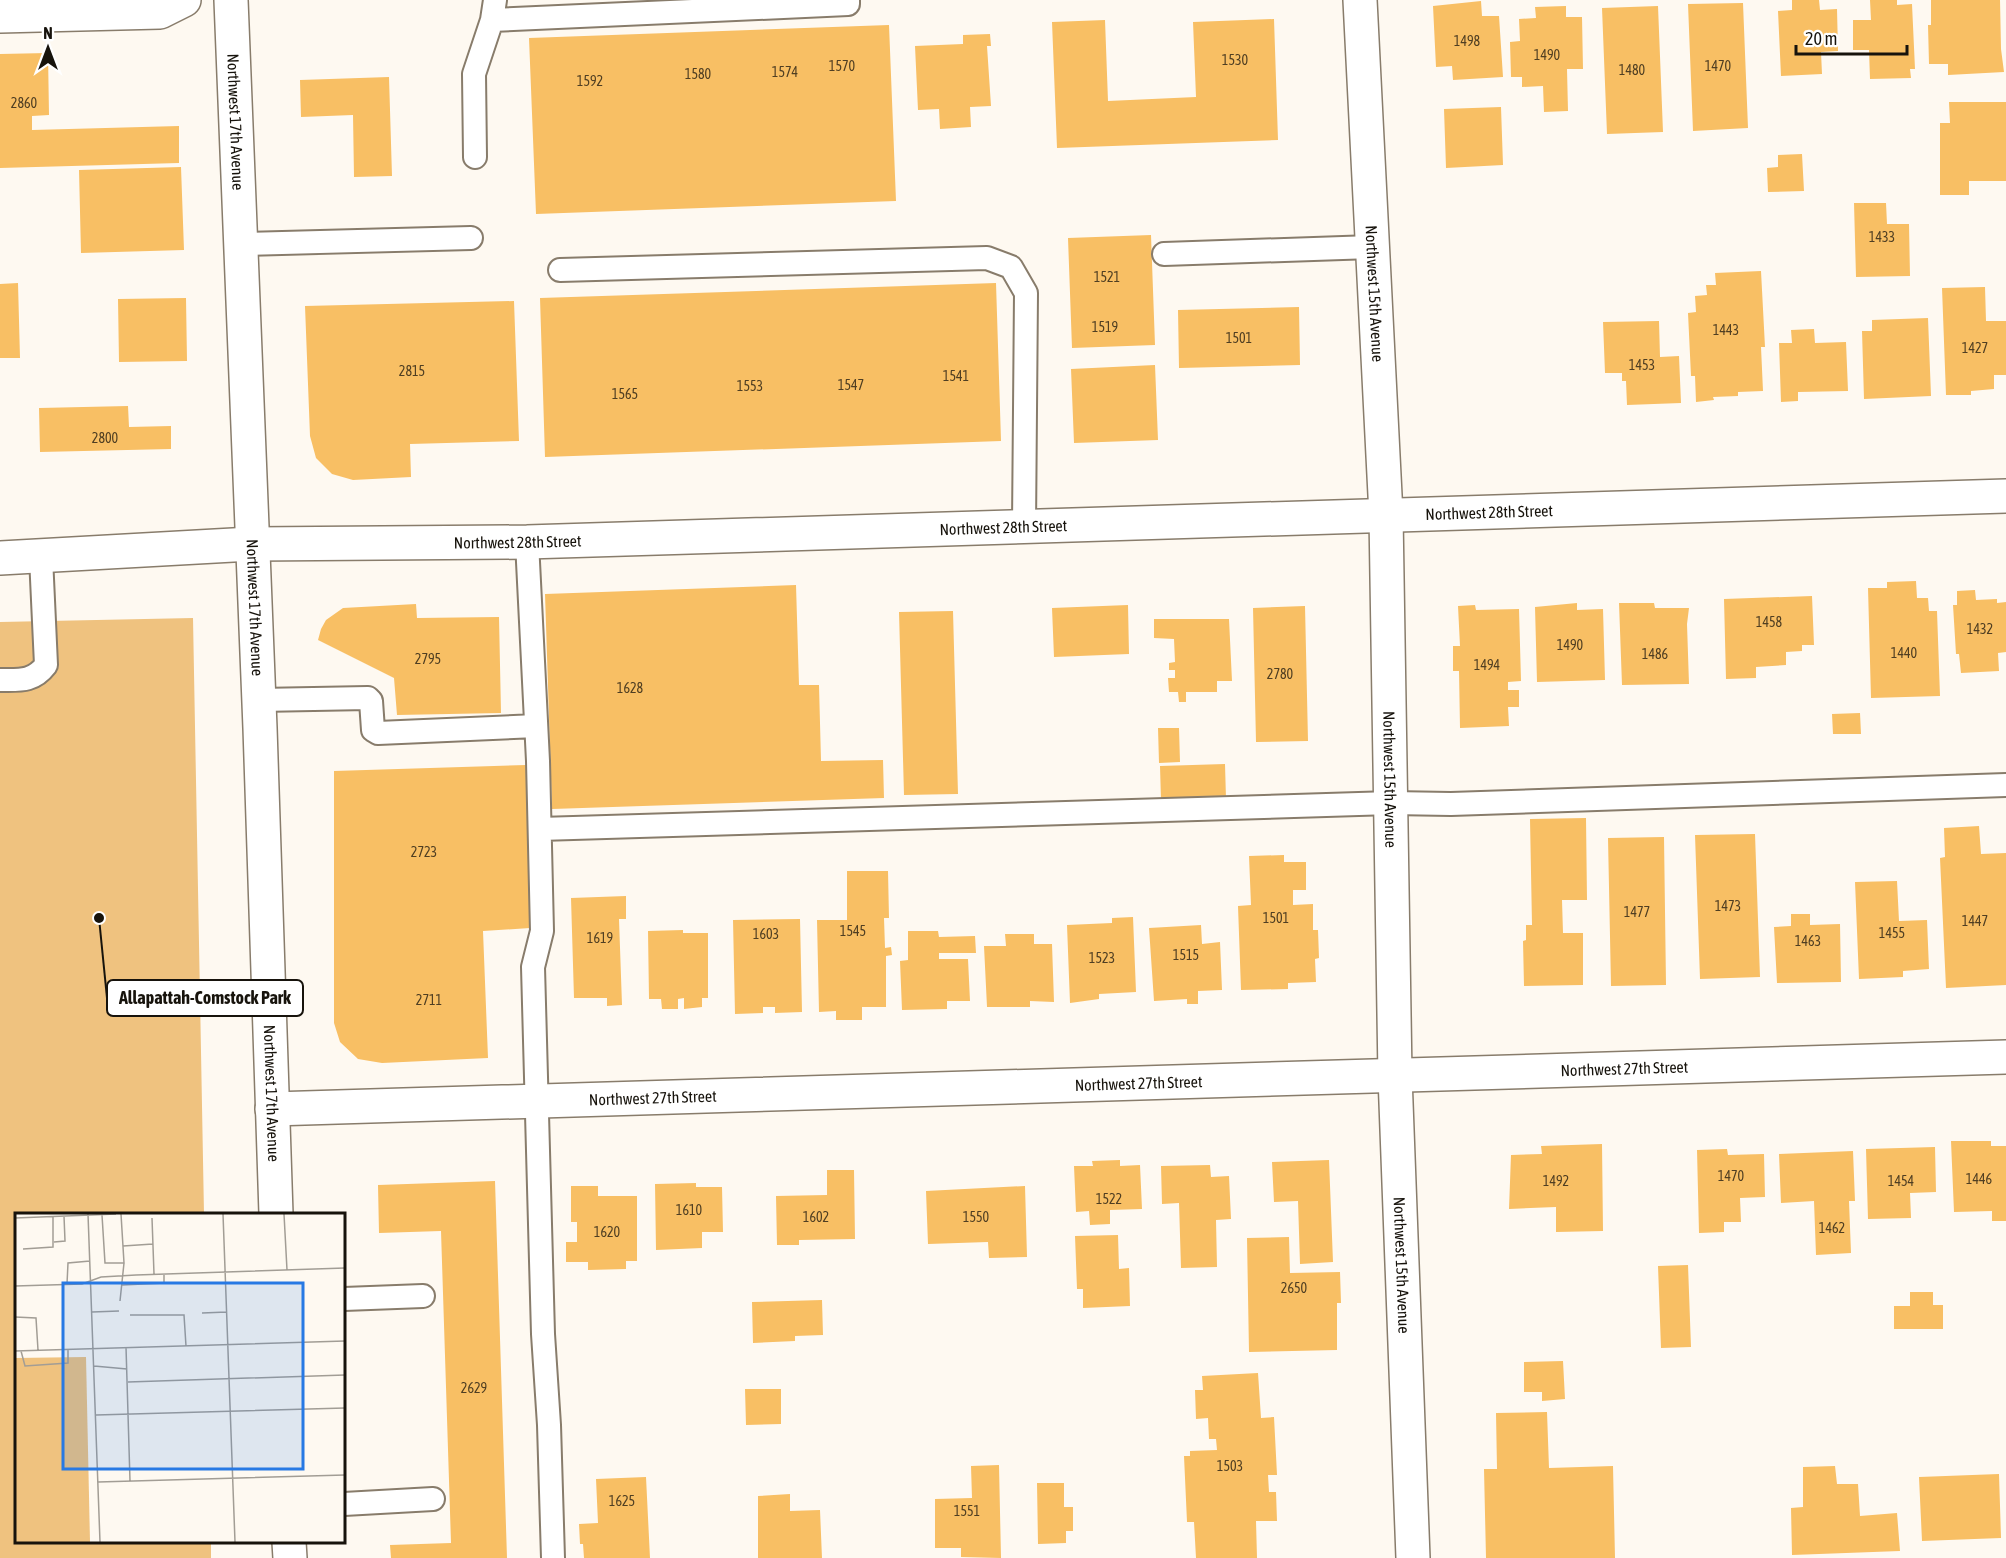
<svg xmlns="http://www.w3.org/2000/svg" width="2006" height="1558" viewBox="0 0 2006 1558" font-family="'Asap Condensed',sans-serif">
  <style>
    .green { fill: #efc27f }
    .building { fill: #f8bf64 }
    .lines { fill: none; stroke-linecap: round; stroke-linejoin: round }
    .lane-casing { stroke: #887c6b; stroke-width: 26 }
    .street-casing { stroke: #887c6b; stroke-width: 36 }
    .secondary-casing { stroke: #887c6b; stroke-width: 36 }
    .lane { stroke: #fff; stroke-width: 22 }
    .street { stroke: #fff; stroke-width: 33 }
    .secondary { stroke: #fff; stroke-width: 33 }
    .labels { text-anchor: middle; stroke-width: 4.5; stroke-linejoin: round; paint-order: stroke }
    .number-label { font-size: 14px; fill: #4f3e22 }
    .street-label { font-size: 16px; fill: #17130c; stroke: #fff }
    .inset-road { fill: none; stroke: #a29d95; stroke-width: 1.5 }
    .view { fill: #2779e4; fill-opacity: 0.15; stroke: #2779e4; stroke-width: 3 }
    .inset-edge { fill: none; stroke: #17130c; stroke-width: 3 }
    .leader { fill: none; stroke: #17130c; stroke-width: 2 }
    .callout-dot { fill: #17130c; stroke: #fff; stroke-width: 2 }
    .callout { fill: #fff; stroke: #17130c; stroke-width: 2 }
    .callout-label { font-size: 18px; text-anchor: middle; font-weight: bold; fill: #17130c }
  </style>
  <rect width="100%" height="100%" fill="#fef9f1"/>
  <path class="green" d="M193 618 204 1214H16V1542H211V1558H0V622Z"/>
  <path class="building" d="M1792 0H1819L1820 10 1837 9 1838 51 1821 52 1822 74 1781 76 1778 11 1792 10Z
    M1870 0H1897V5L1912 4 1915 69H1910L1911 78 1870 79 1869 50H1853V20H1871Z
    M1931 0H2000L2001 49 2004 72 1948 75V64H1929L1928 25H1931Z
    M1481 1 1482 16H1499L1503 77 1453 80 1452 66 1436 67 1433 6Z
    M1743 3 1748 128 1693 131 1688 4Z
    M1566 6V17H1582L1583 69H1567L1568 111 1544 112 1543 86 1522 87V77H1511L1510 42 1520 41 1519 19 1536 18 1535 7Z
    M1658 6 1663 132 1607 134 1602 8Z
    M1274 19 1278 140 1057 148 1052 22 1105 20 1108 101 1196 97 1193 22Z
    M889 25 896 201 536 214 529 38Z
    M990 34 991 46H987L991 106 970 107 971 127 940 129 939 109 918 110 915 46 963 44V35Z
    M48 53 49 115 32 116V130L179 126V163L0 168V54Z
    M389 77 392 176 354 177 353 115 301 117 300 80Z
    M1949 102H2006V181H1969V195H1940V123H1950Z
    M1501 107 1503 165 1446 168 1444 109Z
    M1802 154 1804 191 1768 192 1767 168 1778 167V155Z
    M181 167 184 250 81 253 79 170Z
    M1854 203H1886L1887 224H1909L1910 276 1856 277Z
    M1151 235 1155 345 1072 348 1068 238Z
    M1761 271 1765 347H1761L1763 391 1738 392V396L1713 397 1714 400 1696 402 1695 376H1691L1688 313 1696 312 1695 296 1707 295 1706 285H1716L1715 273Z
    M18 283 20 358H0V284Z
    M996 283 1001 441 545 457 540 298Z
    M1985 287 1986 321H2006V375H1994V389L1971 391V395H1946L1942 288Z
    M186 298 187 361 119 362 118 299Z
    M514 301 519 441 410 444 411 477 353 480 332 474 316 458 310 436 305 306Z
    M1299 307 1300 365 1179 368 1178 310Z
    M1928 318 1931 396 1864 399 1862 331H1872V320Z
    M1659 321 1660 357 1679 356 1681 403 1627 405 1626 381H1622V373H1605L1603 322Z
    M1814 329 1815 343 1846 342 1848 391 1798 392V401L1781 402 1779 343H1792L1791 330Z
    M1155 365 1158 440 1074 443 1071 369Z
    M128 406 129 427 171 426V449L40 452 39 408Z
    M1916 581 1917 598H1928L1929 611H1937L1940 696 1871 698 1868 588H1887V582Z
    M796 585 799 685H819L821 761 883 760 884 798 552 809 545 594Z
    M1975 590 1976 600 1997 599V603L2006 602V652L1998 653 1999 671 1961 673 1959 654H1956L1953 605H1957V591Z
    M1812 596 1814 645H1802V651L1786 652V665L1756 667V678L1726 679 1724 599Z
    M1577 603V610L1603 609 1605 680 1537 682 1535 607Z
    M1619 603H1654L1655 608H1689L1687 624 1689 684 1622 685Z
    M416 604 417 618 499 617 501 713 397 715 394 678 318 640 321 629 326 620 343 608Z
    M1128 605 1129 654 1054 657 1052 608Z
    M1475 605 1476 610 1519 609 1521 681 1508 682V690H1519V707H1508L1509 726 1460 728 1459 671H1453V646H1460L1458 606Z
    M1305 606 1308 741 1256 742 1253 608Z
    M953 611 958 794 904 795 899 612Z
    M1154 619H1229L1232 681H1217V692H1186V702H1179L1178 692H1169L1168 678H1175V670H1169V663L1175 662 1174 639 1154 638Z
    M1860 713 1861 734H1833L1832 714Z
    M1158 728H1179L1180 762 1159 763Z
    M1225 764 1226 799 1161 800 1160 766Z
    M526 765 530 928 483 931 488 1058 382 1063 358 1059 340 1042 334 1023V771Z
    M1586 818 1587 900H1562L1563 933H1583V985L1524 986 1523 941 1526 940V925H1532L1530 819Z
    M1979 826 1981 854 2006 853V985L1946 988 1940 858 1945 857 1944 828Z
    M1755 834 1760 977 1700 979 1695 835Z
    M1664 837 1666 985 1611 986 1608 838Z
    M1284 855V862H1306V890H1293V905L1313 904V930H1318L1319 958 1315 959 1316 982 1288 983V989L1241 990 1238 906 1251 905 1249 856Z
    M847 871H888L889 918H884L885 948 891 947 892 955 886 956V1007H862V1020H836V1011L819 1012 817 920H847Z
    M1897 881 1899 921 1927 920 1929 969 1903 971V977L1859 979 1855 882Z
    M626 896V919H619L622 1005 607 1006V998H574L571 898Z
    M1791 914H1810V925L1840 924 1841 982 1777 983 1774 927 1791 926Z
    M1133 917 1136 992 1099 994V999L1070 1003 1067 925 1112 923V918Z
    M800 919 802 1012 775 1013V1007H763V1013L735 1014 733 920Z
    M1201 925 1202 944 1220 942 1222 990 1198 991V1004H1187V999L1154 1001 1149 928Z
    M683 930V933H708V998H702V1007L684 1009V998L678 999V1009H662L661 999H649L648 931Z
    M908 931H938L939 937 975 936 976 953H939V959H968L970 1001H947V1009L902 1010 900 961 908 960Z
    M1005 934H1034V944H1052L1054 1002 1030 1001V1007H987L984 946H1006Z
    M1951 1141H1991V1146H2006V1221H1992V1211L1954 1212Z
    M1602 1144 1603 1231 1556 1232V1207L1509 1209 1511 1155 1542 1154 1541 1146Z
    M1935 1147 1936 1192 1910 1193 1911 1218 1868 1219 1866 1149Z
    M1727 1149 1728 1155 1764 1154 1765 1197 1740 1198 1741 1222H1724V1232L1699 1233 1697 1150Z
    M1853 1151 1855 1201H1849L1851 1253 1816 1255 1814 1201 1781 1203 1779 1154Z
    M1120 1160V1166L1140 1165 1142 1209 1110 1210V1224L1090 1225 1089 1211 1076 1212 1074 1166H1093L1092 1161Z
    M1329 1160 1333 1262 1300 1264 1298 1201 1274 1202 1272 1162Z
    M1210 1165 1211 1177 1229 1176 1231 1219 1216 1220 1217 1267 1181 1268 1179 1203 1162 1204 1161 1166Z
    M827 1170H854L855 1239 799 1240V1245H777L776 1196 827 1195Z
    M495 1181 507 1558H391L390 1545 451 1543 441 1231 379 1233 378 1185Z
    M696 1183V1187H722L723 1232H702V1248L656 1250 655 1184Z
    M571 1186H598V1196H637V1261H626V1269L588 1270V1262H566V1242H577V1222H571Z
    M1025 1186 1027 1257 989 1258 988 1242 928 1244 926 1191Z
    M1118 1235 1119 1269 1129 1268 1130 1306 1083 1308V1289H1077L1075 1236Z
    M1289 1237 1290 1273 1340 1272 1341 1303H1337V1350L1249 1352 1247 1238Z
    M1688 1265 1691 1347 1661 1348 1658 1266Z
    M1910 1292H1933V1305H1943V1329H1894V1306H1910Z
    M822 1300 823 1335 795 1336V1341L753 1343 752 1302Z
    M1563 1361 1565 1399 1542 1401V1392H1524V1362Z
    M1258 1373 1261 1418 1274 1417 1277 1475H1268L1269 1492H1276L1277 1521H1256L1257 1558H1196L1194 1522H1187L1184 1456H1190V1451L1217 1450 1216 1439H1209L1208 1418 1196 1419 1195 1390H1203L1202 1376Z
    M745 1389H781V1424L746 1425Z
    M1547 1412 1549 1468 1613 1466 1615 1558H1486L1484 1469H1497L1496 1413Z
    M999 1465 1001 1558 961 1557V1548H935V1499L972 1498 971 1466Z
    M1835 1466 1837 1484H1858L1860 1516 1897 1513 1900 1551 1792 1555 1791 1508 1803 1507V1467Z
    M1999 1474 2001 1538 1922 1541 1919 1477Z
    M646 1477 650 1558H584L583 1544H580L579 1524 598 1523 596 1479Z
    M1037 1483H1064V1507H1073V1531H1066V1543L1038 1544Z
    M790 1494V1511L820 1510 822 1558H758V1496Z"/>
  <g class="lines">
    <defs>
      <path id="lane" d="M492 20 848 4V0
        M475 157 474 74 492 20 495 0
        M240 244 471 238
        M1164 254 1372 247
        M560 270 987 258 1011 267 1026 293 1024 526
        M527 542 538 761 542 931 533 967 543 1334 549 1425 553 1558
        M0 680C20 680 33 682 46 665L41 557
        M259 700 368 698 371 701 373 730 378 733 536 726
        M540 829 1391 803 1451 804 2006 785
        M344 1299 423 1296
        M344 1504 433 1499"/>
      <g id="street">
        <path id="s1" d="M1360 0 1386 515 1395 1076 1413 1558"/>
        <path d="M0 16 160 12 184 0"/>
        <path id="s2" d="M272 1109 2006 1057"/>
      </g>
      <g id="secondary">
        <path id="s3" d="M231 0 260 728 276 1214"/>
        <path id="s4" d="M0 558 251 544 527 542 2006 496"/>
        <path d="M289 1542 290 1558"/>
      </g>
    </defs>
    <use href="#lane" class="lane-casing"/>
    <use href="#street" class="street-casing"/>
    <use href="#secondary" class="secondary-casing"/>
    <use href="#lane" class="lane"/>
    <use href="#street" class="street"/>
    <use href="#secondary" class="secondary"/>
  </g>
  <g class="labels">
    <g class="number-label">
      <text x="1467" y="46">1498</text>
      <text x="1547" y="60">1490</text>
      <text x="1235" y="65">1530</text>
      <text x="842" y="71">1570</text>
      <text x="1718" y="71">1470</text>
      <text x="1632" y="75">1480</text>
      <text x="785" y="77">1574</text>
      <text x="698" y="79">1580</text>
      <text x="590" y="86">1592</text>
      <text x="24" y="108">2860</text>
      <text x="1882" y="242">1433</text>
      <text x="1107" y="282">1521</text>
      <text x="1105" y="332">1519</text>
      <text x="1726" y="335">1443</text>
      <text x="1239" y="343">1501</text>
      <text x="1975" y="353">1427</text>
      <text x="1642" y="370">1453</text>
      <text x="412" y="376">2815</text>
      <text x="956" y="381">1541</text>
      <text x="851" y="390">1547</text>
      <text x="750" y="391">1553</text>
      <text x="625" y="399">1565</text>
      <text x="105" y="443">2800</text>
      <text x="1769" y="627">1458</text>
      <text x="1980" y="634">1432</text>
      <text x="1570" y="650">1490</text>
      <text x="1904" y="658">1440</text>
      <text x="1655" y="659">1486</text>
      <text x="428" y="664">2795</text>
      <text x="1487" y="670">1494</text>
      <text x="1280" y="679">2780</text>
      <text x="630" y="693">1628</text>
      <text x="424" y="857">2723</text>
      <text x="1728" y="911">1473</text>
      <text x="1637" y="917">1477</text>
      <text x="1276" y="923">1501</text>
      <text x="1975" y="926">1447</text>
      <text x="853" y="936">1545</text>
      <text x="1892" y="938">1455</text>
      <text x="766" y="939">1603</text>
      <text x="600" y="943">1619</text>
      <text x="1808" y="946">1463</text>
      <text x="1186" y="960">1515</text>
      <text x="1102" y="963">1523</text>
      <text x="429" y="1005">2711</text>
      <text x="1731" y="1181">1470</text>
      <text x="1979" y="1184">1446</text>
      <text x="1556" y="1186">1492</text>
      <text x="1901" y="1186">1454</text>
      <text x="1109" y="1204">1522</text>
      <text x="689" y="1215">1610</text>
      <text x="816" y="1222">1602</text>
      <text x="976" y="1222">1550</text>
      <text x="1832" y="1233">1462</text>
      <text x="607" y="1237">1620</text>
      <text x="1294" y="1293">2650</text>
      <text x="474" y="1393">2629</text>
      <text x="1230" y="1471">1503</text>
      <text x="622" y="1506">1625</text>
      <text x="967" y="1516">1551</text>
    </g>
    <g class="street-label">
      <text dy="6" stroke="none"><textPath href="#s3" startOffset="122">Northwest 17th Avenue</textPath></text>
      <text dy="6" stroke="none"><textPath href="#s1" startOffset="294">Northwest 15th Avenue</textPath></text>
      <text dy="6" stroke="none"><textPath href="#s4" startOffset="1490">Northwest 28th Street</textPath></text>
      <text dy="6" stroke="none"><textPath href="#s4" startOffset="1004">Northwest 28th Street</textPath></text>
      <text dy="6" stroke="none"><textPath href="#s4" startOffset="518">Northwest 28th Street</textPath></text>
      <text dy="6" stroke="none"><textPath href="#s3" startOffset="608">Northwest 17th Avenue</textPath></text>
      <text dy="6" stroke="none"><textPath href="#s1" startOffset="780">Northwest 15th Avenue</textPath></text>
      <text dy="6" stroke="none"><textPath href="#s2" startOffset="1353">Northwest 27th Street</textPath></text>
      <text dy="6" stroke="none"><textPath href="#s2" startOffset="867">Northwest 27th Street</textPath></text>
      <text dy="6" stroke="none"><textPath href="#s3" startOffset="1094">Northwest 17th Avenue</textPath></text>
      <text dy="6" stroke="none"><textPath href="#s2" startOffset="381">Northwest 27th Street</textPath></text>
      <text dy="6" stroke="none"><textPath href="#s1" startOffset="1266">Northwest 15th Avenue</textPath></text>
    </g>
  </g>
  <g transform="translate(15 1213)">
    <rect width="330" height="330" fill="#fef9f1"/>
    <path d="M71 144 75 329H0V145Z" fill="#efc27f"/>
    <path class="inset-road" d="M73 1 85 329M208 1 220 329M269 1 272 57M87 2 90 50H109L106 1M0 5 101 1M137 5 139 61M39 29 50 28 49 3M108 33 138 31M8 36 38 34V3M52 71 53 50 75 48M107 72 149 70V61M0 73 67 71 86 64 121 62 330 55M105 88 109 50M77 99 104 98M187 100 212 99M115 102H169L171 133M0 104 21 105 23 137M111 134 115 268M0 138 330 128M6 138 10 153 53 150V136M79 153 112 156M113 169 330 162M81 202 330 195M83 269 330 262"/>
    <path class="view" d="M48 70H288V256H48Z"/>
    <rect width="330" height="330" class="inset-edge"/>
  </g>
  <path class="leader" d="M99 918L107 998"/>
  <circle class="callout-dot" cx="99" cy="918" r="6"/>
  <rect class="callout" x="107" y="980" width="196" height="36" rx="6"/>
  <g class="callout-label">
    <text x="205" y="1004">Allapattah-Comstock Park</text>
  </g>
  <g transform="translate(48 48)" stroke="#ffffff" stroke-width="4.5" paint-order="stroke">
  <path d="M0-4.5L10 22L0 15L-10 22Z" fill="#17130c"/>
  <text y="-9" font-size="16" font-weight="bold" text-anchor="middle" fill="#17130c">N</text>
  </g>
  <path d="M1796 45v9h111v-9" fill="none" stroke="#17130c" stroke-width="3"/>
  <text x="1805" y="45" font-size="18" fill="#17130c" stroke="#ffffff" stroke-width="4.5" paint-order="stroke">20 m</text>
</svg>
